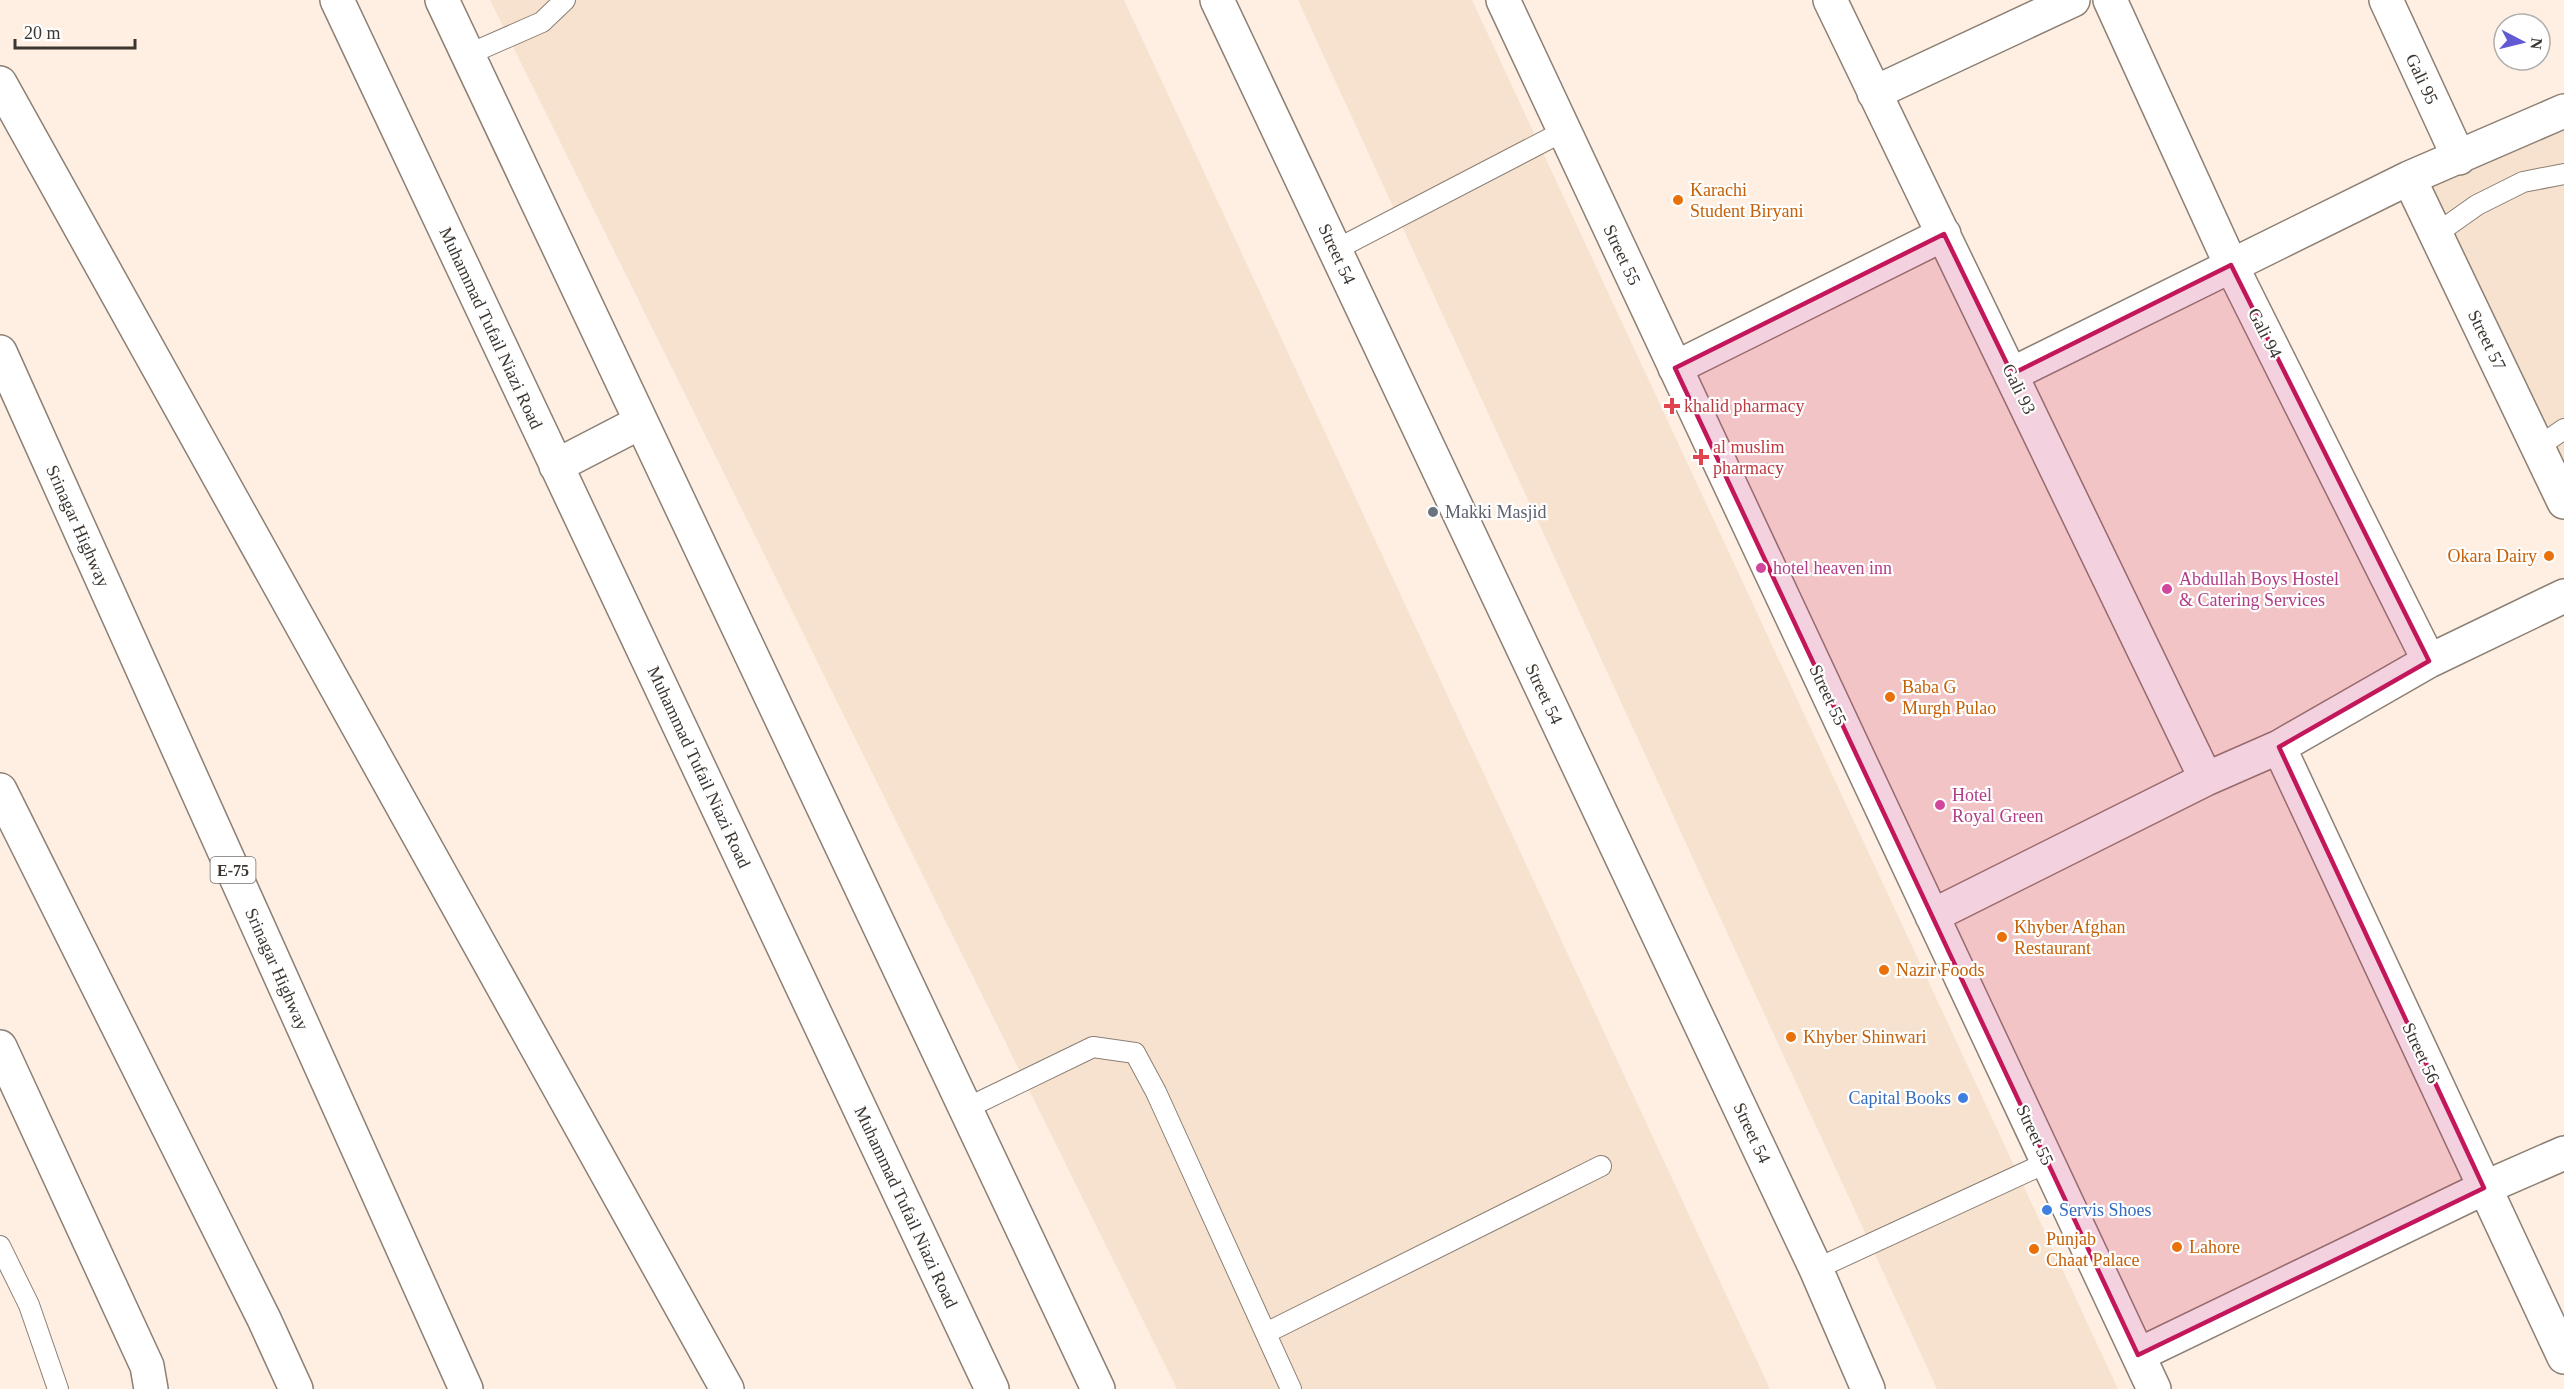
<svg xmlns="http://www.w3.org/2000/svg" width="2564" height="1389" viewBox="0 0 2564 1389" font-family="'Times New Roman',serif">
  <style>
    .built { fill: #f6e2cf }
    .lines { fill: none; stroke-linecap: round; stroke-linejoin: round }
    .lane-casing { stroke: #8c7f73; stroke-width: 22 }
    .street-casing { stroke: #8c7f73; stroke-width: 36 }
    .secondary-casing { stroke: #8c7f73; stroke-width: 36 }
    .highway-casing { stroke: #8c7f73; stroke-width: 36 }
    .lane { stroke: #fff; stroke-width: 20 }
    .street { stroke: #fff; stroke-width: 33 }
    .secondary { stroke: #fff; stroke-width: 33 }
    .highway { stroke: #fff; stroke-width: 33 }
    .marked { fill: #c2185b; fill-opacity: 0.2; stroke: #c2185b; stroke-width: 4.5; stroke-linejoin: round }
    .food-dot { fill: #e8710a; stroke: #fff; stroke-width: 2 }
    .health-dot { fill: #e0444e; stroke: #fff; stroke-width: 2 }
    .worship-dot { fill: #6b7280; stroke: #fff; stroke-width: 2 }
    .hotel-dot { fill: #d1479c; stroke: #fff; stroke-width: 2 }
    .shop-dot { fill: #3f7fe0; stroke: #fff; stroke-width: 2 }
    .labels { text-anchor: middle; stroke-width: 4.5; stroke-linejoin: round; paint-order: stroke }
    .shield { fill: #fff; stroke: #76726f; stroke-width: 1.5 }
    .shield-label { font-size: 16px; font-weight: bold; fill: #3c3631 }
    .street-label { font-size: 18px; fill: #3c3631; stroke: #fff }
    .food-label { font-size: 18px; fill: #c56008; stroke: #fff; text-anchor: start }
    .health-label { font-size: 18px; fill: #be3a42; stroke: #fff; text-anchor: start }
    .worship-label { font-size: 18px; fill: #5b616d; stroke: #fff; text-anchor: start }
    .hotel-label { font-size: 18px; fill: #b23c85; stroke: #fff; text-anchor: start }
    .shop-label { font-size: 18px; fill: #366cbe; stroke: #fff; text-anchor: end }
  </style>
  <rect width="100%" height="100%" fill="#feefe2"/>
  <path class="built" d="M490 0H1124L1770 1389H1177Z
    M1298 0H1472L2118 1389H1937Z
    M2564 124V460L2421 192Z"/>
  <g class="lines">
    <defs>
      <path id="lane" d="M467 55 542 22 565 0
        M2436 234 2477 205 2523 182 2564 174
        M1335 250 1564 131
        M2538 447 2564 429
        M965 1109 1093 1047 1135 1053 1156 1092 1291 1389
        M0 1246 29 1305 58 1389
        M1816 1269 2048 1162
        M1266 1333 1601 1166"/>
      <path id="street" d="M1217 0 1816 1269 1868 1389
        M1503 0 2154 1389
        M1830 0 2206 779
        M2110 0 2231 265 2429 661
        M2386 0 2459 158
        M1874 93 2073 0
        M2409 178 2564 502
        M1675 368 1944 234
        M2012 374 2409 178 2564 111
        M2279 747 2564 1357
        M1932 916 2206 779 2279 747 2429 661 2564 596
        M2138 1355 2484 1188 2564 1153"/>
      <path id="secondary" d="M337 0 992 1389
        M442 0 1098 1389
        M556 466 641 422"/>
      <path id="highway" d="M0 83 727 1389
        M0 352 466 1389
        M0 790 264 1319 296 1389
        M0 1047 147 1366 151 1389"/>
    </defs>
    <use href="#lane" class="lane-casing"/>
    <use href="#street" class="street-casing"/>
    <use href="#secondary" class="secondary-casing"/>
    <use href="#highway" class="highway-casing"/>
    <use href="#lane" class="lane"/>
    <use href="#street" class="street"/>
    <use href="#secondary" class="secondary"/>
    <use href="#highway" class="highway"/>
  </g>
  <path class="marked" d="M1944 234 2012 374 2231 265 2429 661 2279 747 2484 1188 2138 1355 1675 368Z"/>
  <g class="food-dot">
    <circle cx="1678" cy="200" r="6"/>
    <circle cx="2549" cy="556" r="6"/>
    <circle cx="1890" cy="697" r="6"/>
    <circle cx="2002" cy="937" r="6"/>
    <circle cx="1884" cy="970" r="6"/>
    <circle cx="1791" cy="1037" r="6"/>
    <circle cx="2177" cy="1247" r="6"/>
    <circle cx="2034" cy="1249" r="6"/>
  </g>
  <g class="health-dot">
    <path d="M1669 397h6v6h6v6h-6v6h-6v-6h-6v-6h6z"/>
    <path d="M1698 448h6v6h6v6h-6v6h-6v-6h-6v-6h6z"/>
  </g>
  <circle class="worship-dot" cx="1433" cy="512" r="6"/>
  <g class="hotel-dot">
    <circle cx="1761" cy="568" r="6"/>
    <circle cx="2167" cy="589" r="6"/>
    <circle cx="1940" cy="805" r="6"/>
  </g>
  <g class="shop-dot">
    <circle cx="1963" cy="1098" r="6"/>
    <circle cx="2047" cy="1210" r="6"/>
  </g>
  <g class="labels">
    <rect class="shield" x="210.5" y="857" width="45" height="26" rx="4.5"/>
    <g class="shield-label">
      <text x="233" y="876">E-75</text>
    </g>
    <g class="street-label">
      <text transform="translate(2422 79) rotate(65)" y="6">Gali 95</text>
      <text transform="translate(1337 254) rotate(65)" y="6">Street 54</text>
      <text transform="translate(1622 255) rotate(65)" y="6">Street 55</text>
      <text transform="translate(491 328) rotate(65)" y="6">Muhammad Tufail Niazi Road</text>
      <text transform="translate(2265 333) rotate(63)" y="6">Gali 94</text>
      <text transform="translate(2487 340) rotate(64)" y="6">Street 57</text>
      <text transform="translate(2019 389) rotate(64)" y="6">Gali 93</text>
      <text transform="translate(78 526) rotate(66)" y="6">Srinagar Highway</text>
      <text transform="translate(1544 694) rotate(65)" y="6">Street 54</text>
      <text transform="translate(1828 695) rotate(65)" y="6">Street 55</text>
      <text transform="translate(699 767) rotate(65)" y="6">Muhammad Tufail Niazi Road</text>
      <text transform="translate(277 969) rotate(66)" y="6">Srinagar Highway</text>
      <text transform="translate(2421 1053) rotate(65)" y="6">Street 56</text>
      <text transform="translate(1752 1133) rotate(65)" y="6">Street 54</text>
      <text transform="translate(2035 1135) rotate(65)" y="6">Street 55</text>
      <text transform="translate(906 1207) rotate(65)" y="6">Muhammad Tufail Niazi Road</text>
    </g>
    <g class="food-label">
      <text x="1690" y="196">Karachi<tspan x="1690" dy="21">Student Biryani</tspan></text>
      <text x="2537" y="562" text-anchor="end">Okara Dairy</text>
      <text x="1902" y="693">Baba G<tspan x="1902" dy="21">Murgh Pulao</tspan></text>
      <text x="2014" y="933">Khyber Afghan<tspan x="2014" dy="21">Restaurant</tspan></text>
      <text x="1896" y="976">Nazir Foods</text>
      <text x="1803" y="1043">Khyber Shinwari</text>
      <text x="2046" y="1245">Punjab<tspan x="2046" dy="21">Chaat Palace</tspan></text>
      <text x="2189" y="1253">Lahore</text>
    </g>
    <g class="health-label">
      <text x="1684" y="412">khalid pharmacy</text>
      <text x="1713" y="453">al muslim<tspan x="1713" dy="21">pharmacy</tspan></text>
    </g>
    <g class="worship-label">
      <text x="1445" y="518">Makki Masjid</text>
    </g>
    <g class="hotel-label">
      <text x="1773" y="574">hotel heaven inn</text>
      <text x="2179" y="585">Abdullah Boys Hostel<tspan x="2179" dy="21">&amp; Catering Services</tspan></text>
      <text x="1952" y="801">Hotel<tspan x="1952" dy="21">Royal Green</tspan></text>
    </g>
    <g class="shop-label">
      <text x="1951" y="1104">Capital Books</text>
      <text x="2059" y="1216" text-anchor="start">Servis Shoes</text>
    </g>
  </g>
  <g transform="translate(2522 42) rotate(97)"><circle r="28" fill="#ffffff" stroke="#b1afad" stroke-width="1.5"/>
  <path d="M0-4.5L10 22L0 15L-10 22Z" fill="#625ad3"/>
  <text y="-9" font-size="16" font-weight="bold" text-anchor="middle" fill="#3c3631">N</text>
  </g>
  <path d="M15 39v9h120v-9" fill="none" stroke="#3c3631" stroke-width="3"/>
  <text x="24" y="39" font-size="18" fill="#3c3631" stroke="#ffffff" stroke-width="4.5" paint-order="stroke">20 m</text>
</svg>
